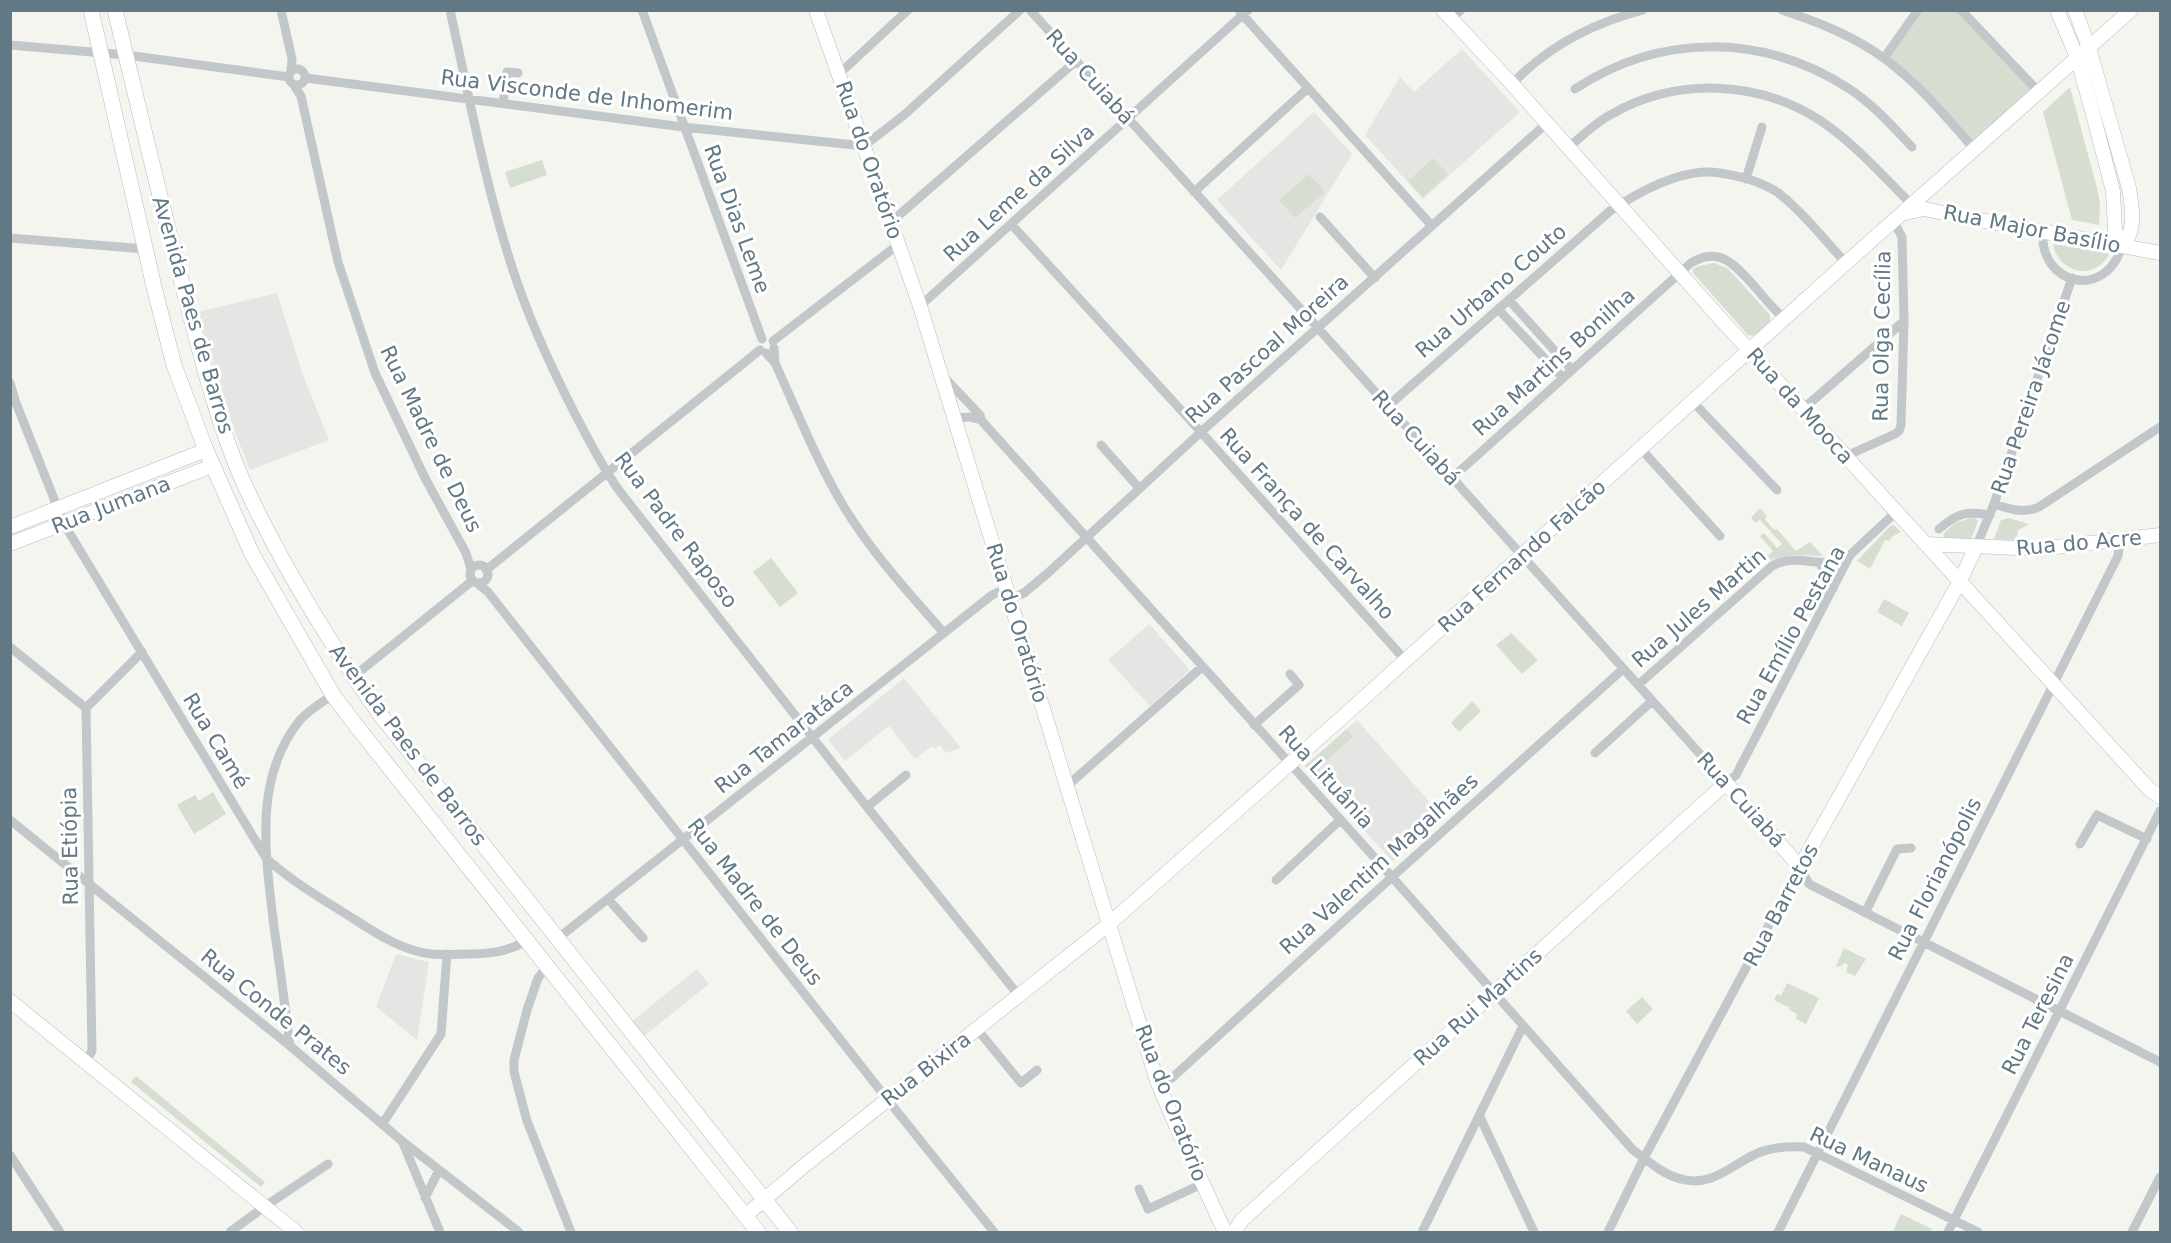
<svg xmlns="http://www.w3.org/2000/svg" width="2171" height="1243" viewBox="0 0 2171 1243" font-family="'DejaVu Sans',sans-serif">
  <style>
    .built { fill: #e5e6e4 }
    .green { fill: #d6ddd1 }
    .lines { fill: none; stroke-linecap: round; stroke-linejoin: round }
    .secondary-casing { stroke: #b6bcc0; stroke-width: 15 }
    .primary-casing { stroke: #b5babd; stroke-width: 16 }
    .street { stroke: #c2c7ca; stroke-width: 9 }
    .secondary { stroke: #fff; stroke-width: 14 }
    .primary { stroke: #fff; stroke-width: 15 }
    .labels { text-anchor: middle; stroke-width: 6; stroke-linejoin: round; paint-order: stroke }
    .street-label { font-size: 21px; fill: #617885; stroke: #fff }
  </style>
  <rect width="100%" height="100%" fill="#f5f5f0"/>
  <path class="built" d="M1462 49 1520 112 1423 199 1365 135 1400 77 1414 92Z
    M1314 112 1352 154 1281 270 1217 200Z
    M277 293 303 375 329 440 250 470 233 427 198 312Z
    M1149 624 1190 670 1150 706 1108 660Z
    M904 678 961 748 946 753 940 745 935 749 932 746 915 759 889 726 845 761 829 741 830 738Z
    M1357 720 1443 817 1394 861 1391 860 1305 766Z
    M396 954 429 962 417 1040 376 1007Z
    M697 969 709 984 643 1037 631 1022Z"/>
  <path class="green" d="M1920 11H1957L2039 92 1975 150 1884 58Z
    M2070 87 2098 192 2100 205 2099 225 2072 220 2043 112Z
    M1433 158 1448 174 1423 197 1408 181Z
    M542 160 547 175 510 188 505 172Z
    M1309 174 1325 192 1295 218 1279 200Z
    M2053 244 2108 253 2109 254C2095 282 2058 273 2053 244Z
    M1714 263 1727 268 1733 274 1770 315V322L1754 336 1748 335 1693 273V269L1699 266Z
    M1760 508 1767 516 1765 519 1774 530 1777 529 1796 551 1810 542 1823 556 1794 555 1769 560 1766 557 1773 551 1760 536 1764 533 1777 548 1782 544 1760 520 1755 523 1751 518Z
    M1974 517 1978 521 1970 542 1945 539 1943 534 1955 523Z
    M2009 518 2029 524 2018 530 2016 540 1994 539 2001 520Z
    M1891 525 1895 526 1901 532 1893 536 1889 541 1885 540 1870 569 1857 561Z
    M771 558 798 593 780 607 753 572Z
    M1884 599 1909 613 1902 626 1877 612Z
    M1511 633 1538 660 1522 674 1496 645Z
    M1472 701 1481 711 1459 732 1451 723Z
    M1347 729 1353 737 1318 768 1336 788 1331 793 1305 766Z
    M213 792 226 814 194 834 177 805 195 795 199 801Z
    M1844 948 1866 959 1855 976 1846 972 1848 965 1845 963 1839 967 1836 966Z
    M1787 983 1819 998 1806 1024 1796 1019 1797 1014 1789 1010 1790 1008 1774 1000 1777 994 1781 996Z
    M1642 997 1653 1009 1637 1024 1626 1011Z
    M136 1076 265 1182 261 1187 131 1082Z
    M1901 1214 1932 1229 1930 1232 1893 1231Z"/>
  <g class="lines">
    <defs>
      <path id="secondary" d="M816 10 920 306 1157 1081 1178 1130 1225 1232
        M1443 10 1512 84 1717 315 2149 789 2160 797
        M2057 10 2077 57 2093 114 2113 191 2115 230 2122 246
        M2075 10 2089 48 2129 188C2132 209 2137 229 2122 246
        M1905 213 1925 209 1947 214 2160 253
        M10 527 206 450
        M10 544 212 466
        M1926 544 2039 549 2160 535
        M10 1001 296 1232
        M745 1216 805 1165 1109 924 1346 714 1846 263 2131 10
        M1234 1232 1242 1220 1726 783 1800 867 1960 581 1976 547"/>
      <path id="primary" d="M91 10 154 287 174 365 206 450 252 554 333 695 358 728 758 1232
        M115 10C139 109 162 208 188 306 203 363 218 424 242 479 279 561 327 639 379 713L790 1232"/>
    </defs>
    <use href="#secondary" class="secondary-casing"/>
    <use href="#primary" class="primary-casing"/>
    <path class="street" d="M281 10 292 59 291 71
      M450 10C469 96 485 184 512 267 528 318 551 367 575 414 589 440 603 469 621 493L867 807 1019 996
      M642 10 762 339
      M1030 10 1317 327 1726 783 1736 775 1850 555 1897 511
      M1782 10C1818 22 1854 36 1885 59 1919 84 1947 118 1975 150
      M1961 10 2039 92
      M1240 12 1431 225
      M1451 19 1461 10
      M10 45 126 55 289 77
      M1884 58 1918 10
      M289 77a8 8 0 1 1 16 0a8 8 0 1 1-16 0Z
      M839 74 908 10
      M306 78 683 127 864 146 904 115 1020 10
      M1512 84C1548 46 1593 23 1643 10
      M294 85 301 96 338 262 375 373 425 478 466 553 471 569
      M1575 89C1660 33 1762 33 1848 88 1873 104 1892 126 1912 147
      M503 103 507 72 518 73
      M1568 148C1582 136 1596 122 1612 114 1677 77 1759 80 1821 121 1855 144 1883 176 1912 205
      M1746 179 1762 127
      M1194 192 1308 88
      M1320 217 1375 278
      M891 222 1076 61
      M1011 224 1201 432 1406 661
      M2043 232C2039 284 2105 302 2122 246
      M10 238 145 249
      M1509 300 1572 370
      M920 306 1248 10
      M1498 309 1563 378
      M773 341 899 244
      M774 348 775 363
      M766 353 775 363C797 411 817 462 844 507 872 553 909 593 944 633
      M943 376 980 415 981 420 989 429 1392 877 1633 1150C1647 1160 1663 1175 1681 1179 1712 1188 1732 1164 1758 1153 1773 1147 1789 1146 1804 1147L1978 1232
      M10 383 16 403 64 524 266 858C289 879 314 894 341 911 369 928 397 950 431 954 443 955 456 954 468 954 489 954 507 952 526 941
      M1693 402 1777 490
      M1388 406 1610 211C1637 193 1671 174 1704 172 1717 171 1732 175 1745 178 1758 182 1772 187 1782 196 1806 215 1825 241 1846 263
      M1803 409 1904 321
      M955 418 970 417 981 420
      M1101 445 1139 488
      M1641 449 1720 536
      M1846 456 1895 434 1899 431 1901 425 1904 321 1902 237 1894 222
      M1452 478 1691 263C1720 245 1736 266 1755 287 1764 298 1774 309 1784 319
      M1994 504C2009 509 2024 514 2039 507L2160 427
      M1939 529C1957 513 1966 511 1990 515
      M1976 547 1994 504 2072 278
      M1820 563 1833 589
      M470 574a9 9 0 1 1 18 0a9 9 0 1 1-18 0Z
      M486 570 760 350
      M477 583 488 592 895 1109 994 1232
      M1010 599 1024 593 1049 572 1201 432 1547 123
      M10 647 86 708
      M353 677 472 581
      M1638 685 1772 566C1799 551 1824 572 1848 557
      M1254 725 1299 685 1290 674
      M1595 753 1652 701
      M1067 786 1202 667
      M867 807 906 775
      M10 820 290 1046 402 1141 519 1232
      M2080 844 2097 815 2147 839
      M1800 867 1809 884 2160 1062
      M1276 880 1340 820
      M608 899 643 938
      M1865 913 1897 849 1911 848
      M557 939 944 633 992 595 1007 588
      M546 968 538 978 527 1010 514 1060V1072L527 1121 571 1232
      M977 1029 1021 1083 1037 1070
      M290 1046C285 1006 280 967 274 927 266 858 252 779 300 720 309 710 322 702 333 695
      M86 1061 92 1051 86 708 142 652
      M1159 1084 1172 1078 1392 877 1623 669
      M1480 1117 1534 1232
      M383 1123 441 1034 447 954
      M403 1143 440 1232
      M10 1155 60 1232
      M1139 1189 1148 1209 1202 1184
      M425 1198 439 1170
      M230 1232 264 1207 328 1164
      M1422 1232 1523 1026
      M1608 1232 1644 1158 1800 867
      M1778 1232 2118 556 2120 540
      M1948 1232 2160 811
      M2132 1232 2160 1177"/>
    <use href="#secondary" class="secondary"/>
    <use href="#primary" class="primary"/>
  </g>
  <g class="labels">
    <g class="street-label">
      <text transform="translate(1090 77) rotate(48)" y="7">Rua Cuiabá</text>
      <text transform="translate(587 95) rotate(7)" y="7">Rua Visconde de Inhomerim</text>
      <text transform="translate(869 160) rotate(71)" y="7">Rua do Oratório</text>
      <text transform="translate(1019 193) rotate(-42)" y="7">Rua Leme da Silva</text>
      <text transform="translate(737 219) rotate(70)" y="7">Rua Dias Leme</text>
      <text transform="translate(2032 229) rotate(11)" y="7">Rua Major Basílio</text>
      <text transform="translate(1491 291) rotate(-41)" y="7">Rua Urbano Couto</text>
      <text transform="translate(193 315) rotate(74)" y="7">Avenida Paes de Barros</text>
      <text transform="translate(1882 336) rotate(-89)" y="7">Rua Olga Cecília</text>
      <text transform="translate(1267 349) rotate(-42)" y="7">Rua Pascoal Moreira</text>
      <text transform="translate(1554 362) rotate(-42)" y="7">Rua Martins Bonilha</text>
      <text transform="translate(2031 397) rotate(-71)" y="7">Rua Pereira Jácome</text>
      <text transform="translate(1800 406) rotate(48)" y="7">Rua da Mooca</text>
      <text transform="translate(1416 438) rotate(48)" y="7">Rua Cuiabá</text>
      <text transform="translate(431 439) rotate(64)" y="7">Rua Madre de Deus</text>
      <text transform="translate(111 505) rotate(-21)" y="7">Rua Jumana</text>
      <text transform="translate(1307 524) rotate(48)" y="7">Rua França de Carvalho</text>
      <text transform="translate(676 530) rotate(53)" y="7">Rua Padre Raposo</text>
      <text transform="translate(2079 543) rotate(-5)" y="7">Rua do Acre</text>
      <text transform="translate(1522 556) rotate(-42)" y="7">Rua Fernando Falcão</text>
      <text transform="translate(1699 608) rotate(-41)" y="7">Rua Jules Martin</text>
      <text transform="translate(1017 623) rotate(73)" y="7">Rua do Oratório</text>
      <text transform="translate(1791 635) rotate(-61)" y="7">Rua Emílio Pestana</text>
      <text transform="translate(784 737) rotate(-38)" y="7">Rua Tamaratáca</text>
      <text transform="translate(216 741) rotate(59)" y="7">Rua Camé</text>
      <text transform="translate(408 745) rotate(53)" y="7">Avenida Paes de Barros</text>
      <text transform="translate(1326 777) rotate(48)" y="7">Rua Lituânia</text>
      <text transform="translate(1741 800) rotate(48)" y="7">Rua Cuiabá</text>
      <text transform="translate(70 846) rotate(-91)" y="7">Rua Etiópia</text>
      <text transform="translate(1379 864) rotate(-42)" y="7">Rua Valentim Magalhães</text>
      <text transform="translate(1935 879) rotate(-63)" y="7">Rua Florianópolis</text>
      <text transform="translate(755 902) rotate(52)" y="7">Rua Madre de Deus</text>
      <text transform="translate(1781 905) rotate(-62)" y="7">Rua Barretos</text>
      <text transform="translate(1478 1007) rotate(-42)" y="7">Rua Rui Martins</text>
      <text transform="translate(276 1012) rotate(39)" y="7">Rua Conde Prates</text>
      <text transform="translate(2038 1014) rotate(-63)" y="7">Rua Teresina</text>
      <text transform="translate(926 1069) rotate(-38)" y="7">Rua Bixira</text>
      <text transform="translate(1171 1103) rotate(69)" y="7">Rua do Oratório</text>
      <text transform="translate(1869 1160) rotate(25)" y="7">Rua Manaus</text>
    </g>
  </g>
  <rect width="2171" height="1243" fill="none" stroke="#617885" stroke-width="24"/>
</svg>
